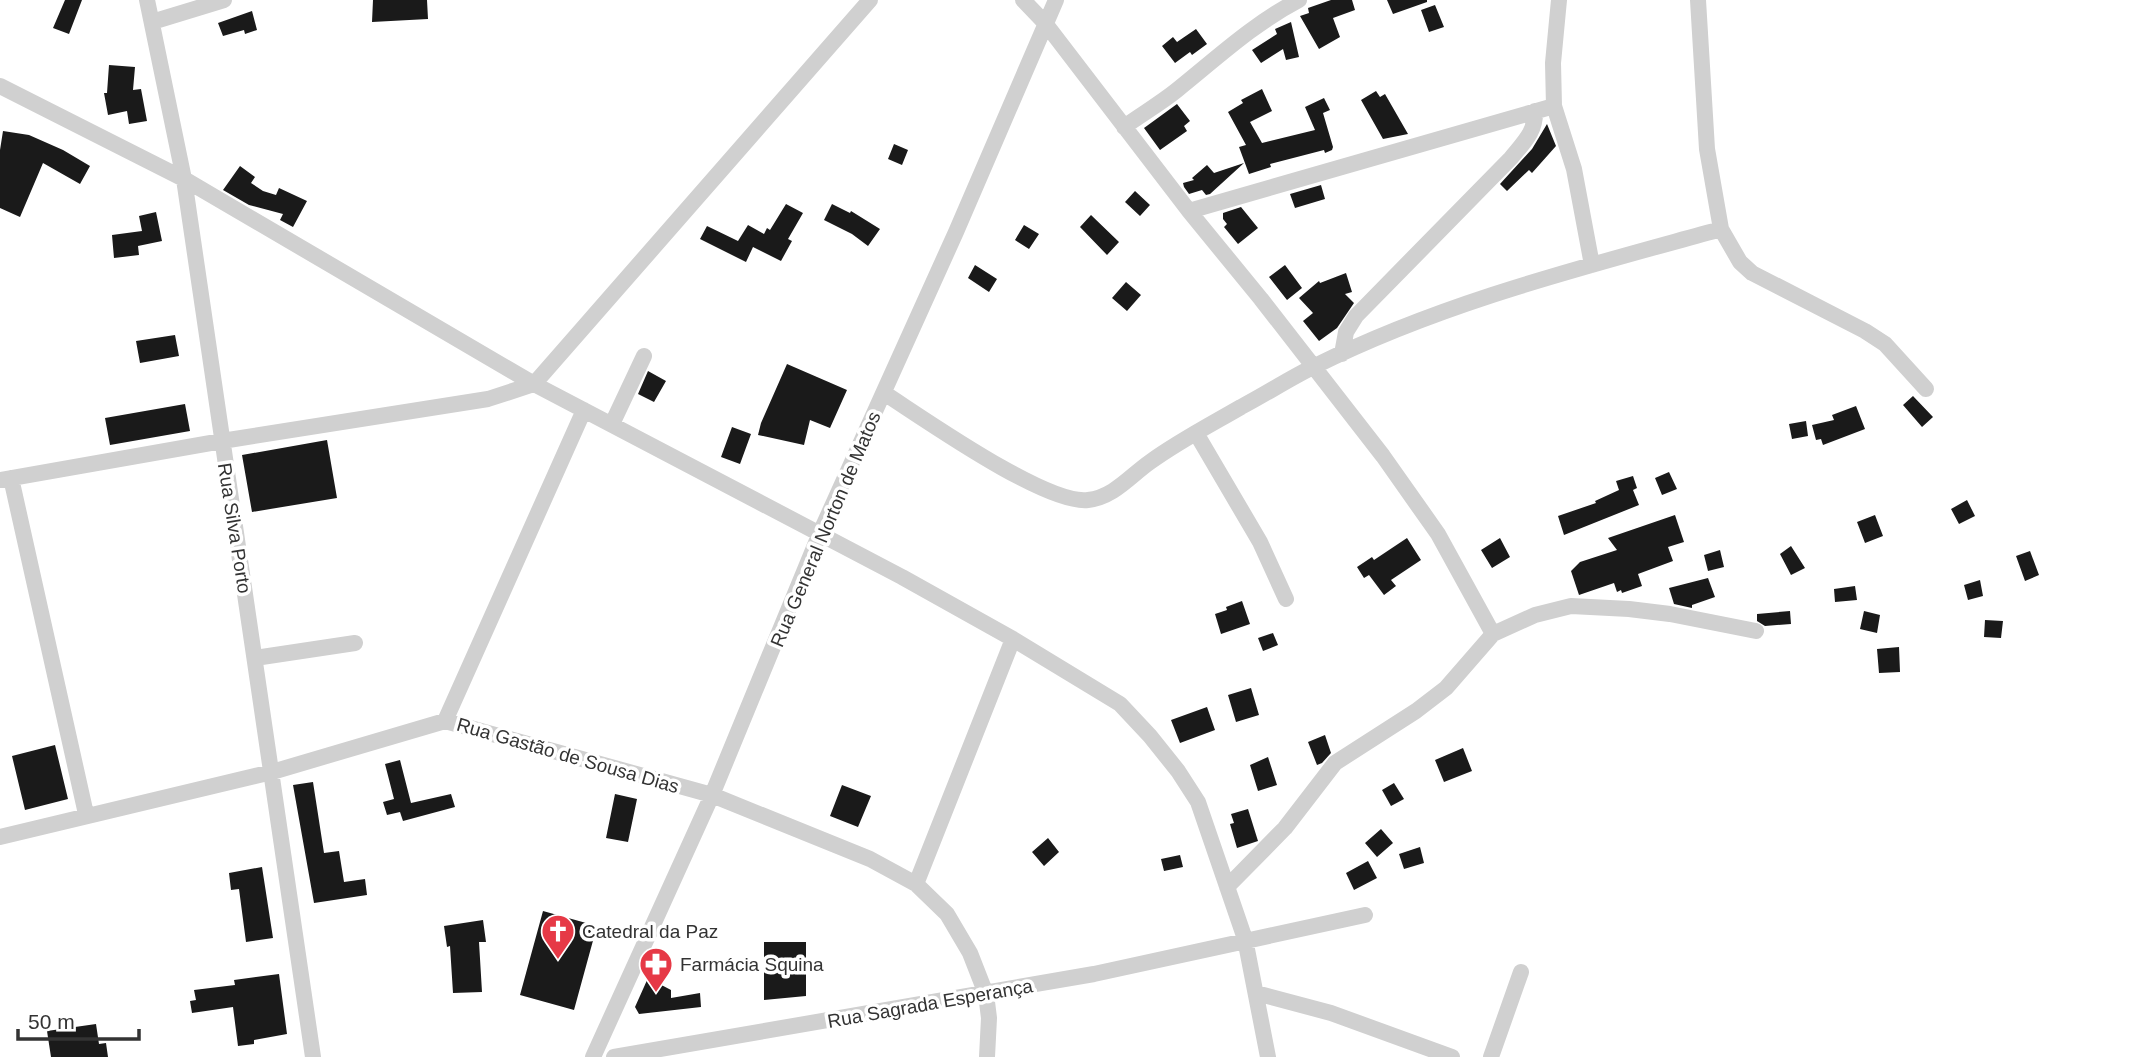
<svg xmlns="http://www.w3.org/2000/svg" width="2132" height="1057" viewBox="0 0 2132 1057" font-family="Helvetica,sans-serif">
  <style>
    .building { fill: #1a1a1a }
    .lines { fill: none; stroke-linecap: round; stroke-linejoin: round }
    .street { stroke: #d0d0d0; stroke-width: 16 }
    .labels { text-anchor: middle; stroke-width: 7; stroke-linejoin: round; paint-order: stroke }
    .street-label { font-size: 19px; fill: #333; stroke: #fff }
    .poi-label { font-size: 19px; fill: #333; stroke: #fff; text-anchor: start }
  </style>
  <rect width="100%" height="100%" fill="#fff"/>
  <path class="building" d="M65 0H82L69 34 53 28Z
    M373 0H427L428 19 372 22Z
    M1331 0H1352L1355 10 1333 18 1340 37 1319 49 1300 16 1309 13 1308 8Z
    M1387 0H1427V2L1393 14Z
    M1435 5 1444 27 1429 32 1421 10Z
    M252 11 257 30 245 34 244 30 223 36 218 23Z
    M1291 22 1299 57 1286 60 1283 49 1261 63 1252 50 1277 34 1275 29Z
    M1196 29 1207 44 1192 55 1190 52 1175 63 1162 46 1173 37 1177 42Z
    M109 65 135 67 133 90 141 89 147 121 129 124 127 111 108 115 104 93H107Z
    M1262 89 1272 111 1250 122 1262 143 1315 130 1305 107 1324 98 1330 110 1323 113 1333 147 1332 150 1325 153 1324 150 1270 164 1271 167 1249 174 1239 147 1246 145 1228 112 1243 103 1241 100Z
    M1376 91 1380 97 1385 94 1408 134 1383 139 1361 100Z
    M1177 104 1190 121 1184 126 1187 131 1160 150 1144 128Z
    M1547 124 1556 146 1532 173 1529 170 1507 191 1500 184 1532 149Z
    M3 131 29 135 63 150 90 166 80 184 43 163 20 217 0 208V150Z
    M894 144 908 150 902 165 888 159Z
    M1244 163 1210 194 1206 195 1202 190 1189 194 1184 187 1183 183 1194 180 1192 178 1207 165 1214 173Z
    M240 166 255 177 251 183 263 191 276 195 279 188 307 201 293 227 280 220 283 214 249 205 223 190Z
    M1321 185 1325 199 1295 208 1290 194Z
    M1135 191 1150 205 1140 216 1125 202Z
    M786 204 803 213 788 239 792 241 781 261 753 247 746 262 700 239 707 226 738 241 748 225 764 234 767 228 770 230Z
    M832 204 850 213 851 211 880 229 868 246 852 234 824 220Z
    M1241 207 1258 228 1238 244 1224 227 1227 224 1223 219V213Z
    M156 212 162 241 138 246 139 255 114 258 112 235 142 231 139 216Z
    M1091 215 1119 242 1107 255 1080 227Z
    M1024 225 1039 234 1029 249 1015 240Z
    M975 265 997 279 989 292 968 278Z
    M1285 265 1302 288 1287 300 1269 277Z
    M1346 273 1352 292 1345 294 1354 303 1337 328 1319 341 1303 321 1313 313 1299 298 1319 281 1320 283Z
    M1126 282 1141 295 1127 311 1112 298Z
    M175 335 179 356 140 363 136 341Z
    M787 364 847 390 830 428 810 420 804 445 758 435 761 423Z
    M648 371 666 381 654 402 638 394Z
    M1913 396 1933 417 1922 427 1903 405Z
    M185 404 190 431 110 445 105 418Z
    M1856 406 1865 429 1823 445 1821 439 1816 440 1812 425 1834 420 1832 415Z
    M1806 421 1808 436 1792 439 1789 424Z
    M732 427 751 434 740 464 721 457Z
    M327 440 337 498 252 512 242 455Z
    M1669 472 1677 489 1662 495 1655 478Z
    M1633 476 1637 488 1633 490 1639 505 1564 535 1558 516 1596 503 1595 501 1619 490 1616 481Z
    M1967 500 1975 516 1959 524 1951 509Z
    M1675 515 1684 542 1668 547 1673 561 1638 574 1642 586 1622 593 1621 590 1617 592 1614 583 1579 595 1571 571 1580 562 1617 550 1608 538Z
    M1875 515 1883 536 1865 543 1857 522Z
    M1407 538 1421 560 1391 580 1396 586 1384 595 1369 575 1364 578 1357 567 1372 557 1374 560Z
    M1500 538 1510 557 1492 568 1481 550Z
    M1791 546 1805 568 1791 575 1780 554Z
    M1720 550 1724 567 1708 571 1704 555Z
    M2030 551 2039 575 2025 581 2016 556Z
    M1708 578 1715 597 1692 605V608L1674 604 1669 588Z
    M1980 580 1983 596 1968 600 1964 585Z
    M1855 586 1857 600 1835 602 1834 589Z
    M1242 601 1250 624 1221 634 1215 614 1227 610 1226 607Z
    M1790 611 1791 624 1765 626 1757 621V614Z
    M1864 611 1880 615 1877 633 1860 629Z
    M1985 620 2003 621 2001 638 1984 637Z
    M1273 633 1278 645 1263 651 1258 638Z
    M1899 647 1900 672 1879 673 1877 649Z
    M1251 688 1259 715 1236 722 1228 695Z
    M1207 707 1215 730 1180 743 1171 720Z
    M1325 735 1331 753 1322 763 1317 765 1308 742Z
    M55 745 68 799 25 810 12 756Z
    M1463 748 1472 771 1444 782 1435 760Z
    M1268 757 1277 785 1258 791 1250 765Z
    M400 760 411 803 451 794 455 807 403 821 400 812 387 815 383 802 394 799 385 764Z
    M313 782 324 853 339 851 344 882 365 879 367 895 314 903 293 785Z
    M1394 783 1404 799 1391 806 1382 790Z
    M842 785 871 796 858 827 830 816Z
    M615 794 637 799 628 842 606 838Z
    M1248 809 1258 841 1237 848 1230 824 1234 823 1231 814Z
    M1381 829 1393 843 1377 857 1365 843Z
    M1048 838 1059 852 1044 866 1032 852Z
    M1420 847 1424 863 1404 869 1399 854Z
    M1180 855 1183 867 1164 871 1161 859Z
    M1368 861 1377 878 1354 890 1346 873Z
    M262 867 273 938 246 942 239 889 231 890 229 873Z
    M543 911 597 926 574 1010 520 995Z
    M483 920 486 942H479L482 992 453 993 450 946 447 947 444 926Z
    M764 942H806V996L764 1000Z
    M279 974 287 1034 254 1040V1044L238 1046 233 1007 192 1013 190 1001 196 1000 194 990 235 985 234 980Z
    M648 978 671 990V998L700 993 701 1007 639 1014 635 1007Z
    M96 1024 99 1044 106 1043 108 1057H51L47 1031Z"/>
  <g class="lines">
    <path class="street" d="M147 0 184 179 313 1057
      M1023 0 1045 23 1189 211 1261 299 1383 456 1438 534 1493 634
      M1559 0 1553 63 1554 106 1574 169 1592 265
      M1698 0 1707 149 1721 229 1740 262 1752 273 1865 331 1885 344 1926 389
      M152 22 224 0
      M0 86 184 179 534 384 902 577 1013 639 1120 704 1150 736 1178 771 1198 802 1245 939 1268 1057
      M1124 127C1142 114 1161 103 1177 90 1217 58 1253 24 1299 0
      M1189 211 1554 106
      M1342 354 1346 332 1356 316 1511 158C1523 143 1536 132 1535 111
      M884 393C923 418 1046 505 1088 500 1114 497 1130 476 1150 462 1179 441 1210 425 1241 407 1266 394 1290 378 1315 366 1443 302 1584 267 1721 229
      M612 424 644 356
      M1196 433 1260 542 1286 599
      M11 478 86 814
      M0 480 222 441 488 399 534 384 870 0
      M255 658 355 643
      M445 721 584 410
      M0 837 272 772 445 721 712 795 870 859 916 884 947 914 970 953 986 994 989 1018 987 1057
      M916 884 1013 639
      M1227 887 1285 828 1335 763 1416 711 1446 688 1493 634 1535 615 1571 606 1629 609 1670 614 1756 631
      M1256 993 1331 1013 1452 1057
      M593 1057 712 795 820 533 956 232 1056 0
      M614 1057 1094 974 1365 915
      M1491 1057 1521 972"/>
  </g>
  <defs>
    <symbol id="church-pin" viewBox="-11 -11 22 30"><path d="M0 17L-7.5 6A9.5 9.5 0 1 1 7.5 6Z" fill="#e63946" stroke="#fff"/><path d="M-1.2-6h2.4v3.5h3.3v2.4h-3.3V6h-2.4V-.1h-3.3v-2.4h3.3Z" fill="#fff"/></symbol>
    <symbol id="pharmacy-pin" viewBox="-11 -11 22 30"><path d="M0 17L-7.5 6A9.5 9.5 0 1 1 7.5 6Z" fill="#e63946" stroke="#fff"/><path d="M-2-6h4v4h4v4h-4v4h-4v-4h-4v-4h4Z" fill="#fff"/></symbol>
  </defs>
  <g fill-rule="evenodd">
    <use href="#church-pin" x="539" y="912" width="38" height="52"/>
    <use href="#pharmacy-pin" x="637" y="945" width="38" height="52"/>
  </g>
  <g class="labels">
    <g class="street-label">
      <text transform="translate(235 528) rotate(81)" y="7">Rua Silva Porto</text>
      <text transform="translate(825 529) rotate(-67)" y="7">Rua General Norton de Matos</text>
      <text transform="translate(568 755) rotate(16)" y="7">Rua Gastão de Sousa Dias</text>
      <text transform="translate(930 1003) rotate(-10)" y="7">Rua Sagrada Esperança</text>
    </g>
    <g class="poi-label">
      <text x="582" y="938">Catedral da Paz</text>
      <text x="680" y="971">Farmácia Squina</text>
    </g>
  </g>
  <path d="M18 1029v10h121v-10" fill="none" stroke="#333333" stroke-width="3.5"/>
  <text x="28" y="1029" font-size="21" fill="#333333" stroke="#ffffff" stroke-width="5" paint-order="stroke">50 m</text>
</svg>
